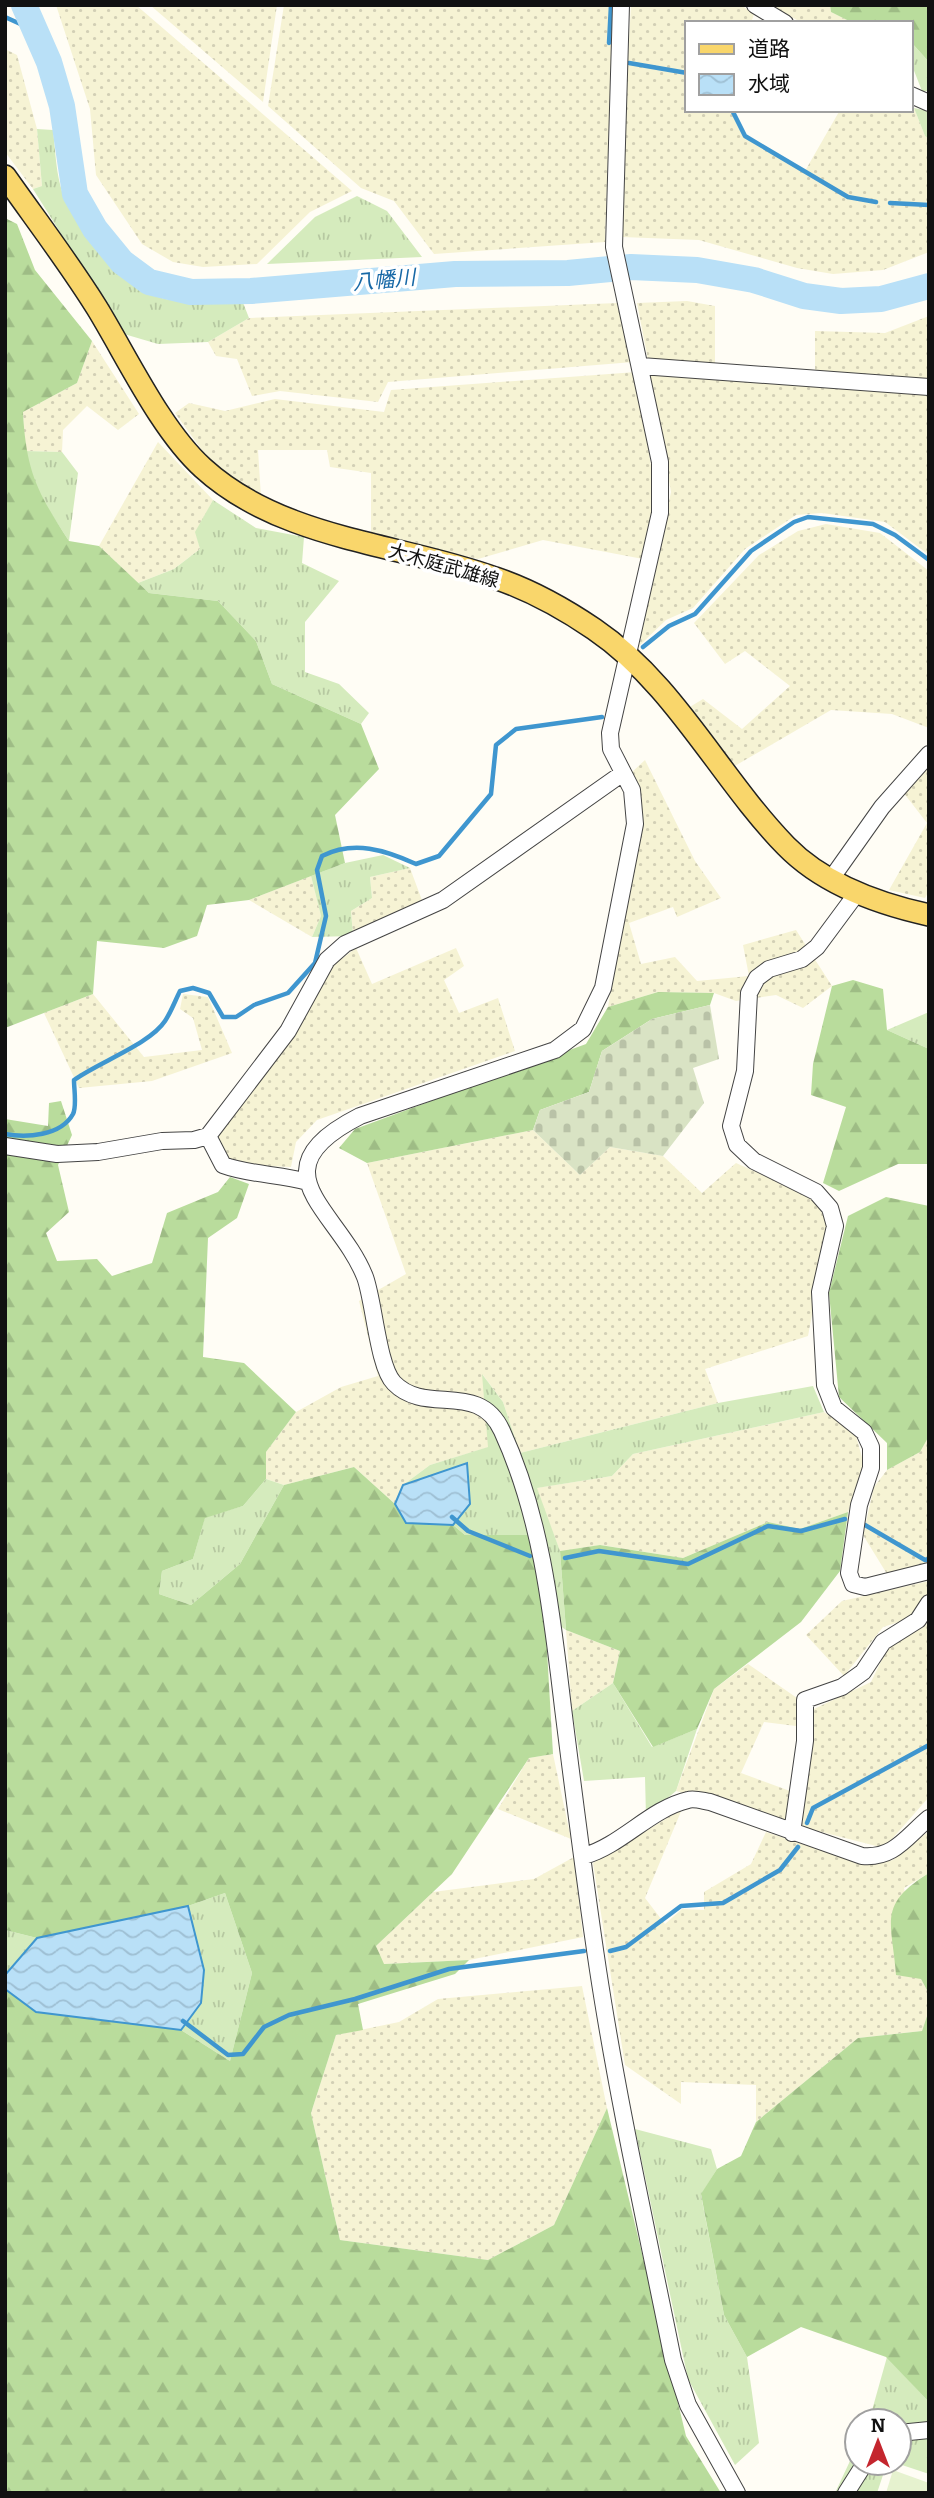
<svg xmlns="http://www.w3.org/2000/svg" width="934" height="2498" viewBox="0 0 934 2498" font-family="Bitter,'Noto Sans JP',serif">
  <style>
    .farmland { fill: url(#farmland-dots) }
    .grass { fill: url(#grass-tufts) }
    .forest { fill: url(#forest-firs) }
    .cemetery { fill: url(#cemetery-stones) }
    .pitch { fill: #e6f2cf }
    .water { fill: url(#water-waves); stroke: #3f96cf; stroke-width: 2 }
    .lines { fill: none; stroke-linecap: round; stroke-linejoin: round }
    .stream { stroke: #3f96cf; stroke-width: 4.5 }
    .river { stroke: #b9e0f7; stroke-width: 26 }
    .minor-casing { stroke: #444; stroke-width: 18 }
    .major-casing { stroke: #222; stroke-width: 24 }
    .minor { stroke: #fff; stroke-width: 16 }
    .major { stroke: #f9d66b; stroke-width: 21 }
    .labels { text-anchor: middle; stroke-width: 7; stroke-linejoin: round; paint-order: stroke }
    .street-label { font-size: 19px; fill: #111; stroke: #fff }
    .water-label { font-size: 21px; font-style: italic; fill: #1768a6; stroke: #fff }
  </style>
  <defs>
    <pattern id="farmland-dots" width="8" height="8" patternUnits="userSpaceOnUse" patternTransform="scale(1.75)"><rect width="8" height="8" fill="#f6f3d4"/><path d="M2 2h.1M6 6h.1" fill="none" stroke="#d2cfb5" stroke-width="1.8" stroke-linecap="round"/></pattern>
    <pattern id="grass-tufts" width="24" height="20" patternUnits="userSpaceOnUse" patternTransform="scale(1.75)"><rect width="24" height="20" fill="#d5ebbd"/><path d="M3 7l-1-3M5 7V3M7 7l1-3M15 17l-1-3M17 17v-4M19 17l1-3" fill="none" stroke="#b6c8a1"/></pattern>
    <pattern id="forest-firs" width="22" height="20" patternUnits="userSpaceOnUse" patternTransform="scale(1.75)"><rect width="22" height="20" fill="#b9dc9c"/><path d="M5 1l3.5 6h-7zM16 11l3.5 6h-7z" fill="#9ebc85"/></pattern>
    <pattern id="cemetery-stones" width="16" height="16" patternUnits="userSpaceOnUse" patternTransform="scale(1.75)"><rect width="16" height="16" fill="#d9e3c4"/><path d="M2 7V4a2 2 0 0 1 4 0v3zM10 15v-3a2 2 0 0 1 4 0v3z" fill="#b9c2a7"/></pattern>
    <pattern id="water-waves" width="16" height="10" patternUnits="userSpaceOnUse" patternTransform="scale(1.75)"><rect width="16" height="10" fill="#b9e0f7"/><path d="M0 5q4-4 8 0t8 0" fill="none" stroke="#9ebfd3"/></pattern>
  </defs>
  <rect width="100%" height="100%" fill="#fffdf5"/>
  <path class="farmland" d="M56 5H136L352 191 310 212 257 264 203 267 173 262 142 244 96 175 90 109Z
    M150 5H277L263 102Z
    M284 5H613L605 242 434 254 394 201 361 188 268 106Z
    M631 5H741L754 14 751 23H687V110H730L743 137 805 171 840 110 914 108 925 136 929 139V252L883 270 833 274 797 268 699 240 622 237 623 149Z
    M771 5H830L831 12 853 23H802Z
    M5 49 17 55 37 129 42 186 33 189 5 152Z
    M687 301 715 306V366L648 360 637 303Z
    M617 303 633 362 388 382 378 402 280 391 252 396 237 359 216 356 208 342 249 318Z
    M929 316V383L815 375V331L885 333Z
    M92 341 139 414 118 430 87 406 63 430 62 452 25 451 23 412 77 383Z
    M636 372 655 491 643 559 543 540 478 559 371 534V473L330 467 327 450H258L261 497 228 476 204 453 175 413 189 403 225 411 275 399 384 412 391 390Z
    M650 375 929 391V555L885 522 822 513 796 515 745 549 693 608 666 620 639 646 671 492Z
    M158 442 213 500 196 532 200 549 174 569 138 583 99 546Z
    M826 524 880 533 929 571V728L892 714 831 710 733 767 688 708 703 699 742 729 790 686 745 651 725 664 694 623 759 555 798 531Z
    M645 760 695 861 721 898 677 917 673 907 629 923 641 964 675 957 697 981 749 976 743 945 796 930 832 986 803 1008 776 995 736 1001 714 993 658 992 608 1007 642 805 631 773Z
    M929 761V891L925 898 889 890 927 823 903 792Z
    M410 868 423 903 353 936 351 911 372 898 370 877Z
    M311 876 321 916 312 937 249 900Z
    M356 948 372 984 456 948 464 966 444 980 459 1013 498 998 515 1051 317 1120 296 1142 291 1167 239 1165 222 1153 213 1136 327 970Z
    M93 994 144 1057 202 1050 193 1018 180 1009 183 994 208 997 232 1053 152 1081 79 1088 44 1013Z
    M533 1130 580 1175 610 1147 663 1156 702 1193 736 1163 814 1198 829 1226 808 1336 705 1369 718 1403 520 1453 503 1402 483 1375 489 1447 430 1465 403 1485 395 1504 354 1467 284 1485 266 1479V1452L296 1412 341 1387 378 1376 359 1301 406 1274 367 1163Z
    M824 1412 855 1432 864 1465 848 1512 800 1529 768 1522 683 1558 601 1545 560 1551 536 1488 612 1476 633 1454Z
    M929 1436V1562L887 1574 863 1535 874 1487 887 1470 920 1452Z
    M929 1581V1591L915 1617 883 1627 844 1676 806 1635 842 1601Z
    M929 1620V1797L884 1848 802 1827 814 1709 871 1682 888 1647 925 1626Z
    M566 1630 620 1651 613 1683 572 1711Z
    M748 1664 797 1698 796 1726 764 1722 741 1773 790 1791 786 1821 676 1791 714 1689Z
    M553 1754 571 1839 498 1809 529 1758Z
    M682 1809 645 1898 665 1924 682 1909 704 1910V1892L751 1864 766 1832 866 1865 893 1860 929 1831V1873L904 1888 921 1979 929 1994V2010L922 2031 858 2038 756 2122V2085L681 2082V2104L625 2065 593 1863Z
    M574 1857 583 1937 469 1960 383 1964 376 1946 433 1892 534 1879Z
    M582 1986 607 2108 554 2225 488 2260 340 2240 311 2113 336 2035 399 2022 438 1999Z"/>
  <path class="grass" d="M911 42 929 62V91H922L911 63Z
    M914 108 929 111V139L925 136Z
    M37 129 53 130C56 156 56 186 70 209 86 238 125 284 156 296 182 306 215 301 242 300L249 318 208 342 158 344 124 334 33 189 42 186Z
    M357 196 387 211 422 257 267 264 315 217Z
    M25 451 62 452 78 473 69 541 37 492Z
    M213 500 256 528 304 537 302 563 339 581 305 622V672L339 684 369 713 361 724 272 684 256 641 218 601 149 593 138 583 174 569 200 549 195 532Z
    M383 855 410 868 370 877 372 898 351 911 353 936 312 937 321 916 311 876 345 863Z
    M929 1012V1049L887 1030Z
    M482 1374 503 1402 520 1453 718 1403 813 1386 824 1412 633 1454 612 1476 537 1488 560 1551 566 1630 545 1616 529 1535H465L453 1525 470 1503 403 1485 430 1465 488 1447Z
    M266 1479 284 1485 240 1564 191 1605 159 1594 162 1571 193 1559 205 1517 243 1506Z
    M613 1683 652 1747 697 1729 676 1791 646 1816 645 1777 584 1781 572 1711Z
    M225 1893 252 1973 230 2061 181 2030 201 2003 204 1971 188 1906Z
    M5 1930 37 1938 5 1975Z
    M635 2129 711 2149 717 2169 701 2195 724 2315 747 2357 759 2443 735 2465 688 2379Z
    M887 2357 929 2402V2474L896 2463H899V2421H869Z
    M857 2446V2463H887L877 2493H835Z"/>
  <path class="forest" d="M830 5H929V62L911 42V23H853L831 12Z
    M5 218 17 224 35 270 92 341 77 383 23 412C26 471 37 492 69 541L99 546 149 593 218 601 256 641 272 684 361 724 379 769 335 815 345 863 249 900 207 905 197 936 164 948 97 941 93 994 5 1028Z
    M853 980 883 989 887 1030 929 1049V1164H898L839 1191 823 1183 846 1107 811 1095 813 1064 832 986Z
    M658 992 714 993 710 1005 652 1019 602 1051 589 1092 540 1110 533 1130 367 1163 339 1148 355 1129 586 1044 608 1007Z
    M61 1101 72 1135 58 1165 69 1212 46 1233 57 1261 97 1259 112 1276 152 1263 167 1213 218 1192 230 1177 249 1184 237 1218 208 1238 203 1357 244 1363 296 1412 266 1452V1479L243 1506 205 1518 193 1559 162 1571 159 1594 191 1605 240 1564 284 1485 354 1467 395 1504 407 1523 453 1525 465 1535H529L545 1616 553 1754 529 1758 452 1874 376 1946 384 1964 469 1960 455 1974 358 2004 363 2030 336 2035 311 2113 340 2240 488 2260 554 2225 607 2108 686 2436 721 2493H5V1989L36 2012 181 2030 230 2061 252 1973 225 1893 188 1906 37 1938 5 1930V1119L48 1126 49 1103Z
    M886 1197 929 1206V1436L920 1452 887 1470V1443L839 1397 829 1293 848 1216Z
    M848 1512 840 1571 801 1622 714 1689 697 1729 653 1747 613 1683 620 1651 566 1630 560 1551 600 1545 683 1558 768 1522 800 1529Z
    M929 1873V1994L921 1979 896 1975C892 1921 877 1905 929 1873Z
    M929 2010V2402L886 2357 801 2327 747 2357 724 2315 701 2194 717 2169 741 2156 756 2122 858 2038 922 2031Z"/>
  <path class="cemetery" d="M710 1005 719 1059 693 1068 704 1103 663 1156 610 1147 580 1175 533 1130 540 1110 589 1092 602 1051 652 1019Z"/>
  <path class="pitch" d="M893 2470 929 2483V2493H886Z"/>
  <path class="water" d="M467 1463 470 1504 453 1525 406 1523 395 1504 403 1485Z
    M188 1906 204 1970 201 2003 181 2030 36 2012 5 1989V1975L37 1938Z"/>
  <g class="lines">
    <path class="stream" d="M5 17 38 32
      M609 43 611 5
      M629 63 687 73
      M732 110 745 136 848 197 876 202
      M890 203 929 205
      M643 647 669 626 695 614 751 551 794 522 808 517 873 524 895 535 929 560
      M5 1134C26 1138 61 1136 73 1114 77 1106 74 1090 74 1080 99 1062 150 1044 165 1021 171 1012 175 1001 180 991L193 988 209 993 223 1017H236L254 1005 288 993 315 963 326 916 317 870 322 856C354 840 385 850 416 864L439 856 491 794 496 745 516 729 602 717
      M452 1517 468 1531 530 1556
      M865 1525 925 1560 929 1559
      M565 1558 599 1551 688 1564 768 1526 801 1531 845 1519
      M807 1823 813 1808 929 1745
      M610 1951 626 1947 681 1906 723 1903 780 1870 798 1847
      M183 2021 228 2055 243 2054 264 2027 289 2015 355 1999 449 1969 584 1951"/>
    <path class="river" d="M24 5 49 62 62 106 75 194 95 229 122 262 149 282 191 292 251 291 455 274 568 273 631 267 697 270 754 280 804 296 841 301 881 299 929 286"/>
    <defs>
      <path id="minor" d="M621 5 614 247 660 462V513L610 733 611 749 632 790 635 824 603 988 583 1029 555 1050 360 1116C252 1171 338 1209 365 1277 374 1301 378 1367 394 1383 426 1416 479 1380 502 1431 542 1518 552 1615 563 1708 574 1796 585 1884 598 1970 618 2101 647 2231 673 2360L688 2405 737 2493
        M755 5 785 23
        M911 95 929 103
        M641 366 929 387
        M831 879 882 807 929 754
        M857 893 817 947 802 959 769 969 757 978 749 993 745 1071 731 1126 737 1145 754 1161 816 1192 830 1208 835 1226 820 1292 825 1385 834 1408 864 1432 871 1447V1468L859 1505 849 1573 853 1584 865 1587 929 1571
        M208 1136 223 1165C250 1175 280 1174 308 1182
        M5 1146 57 1154 98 1152 162 1141 194 1140 208 1136 288 1031 327 960 345 944 443 900 623 773
        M792 1833 805 1741V1700L842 1687 863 1672 883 1642 918 1620 929 1603
        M584 1856C622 1845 650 1809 688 1800 694 1798 703 1801 710 1802L862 1856C894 1859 906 1837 929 1818
        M899 2433 929 2430
        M846 2493 865 2463"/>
      <path id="major" d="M5 176C36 220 69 263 97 308 127 357 161 430 203 468 282 540 399 543 495 578 531 590 563 608 594 629 675 684 719 777 786 846 823 884 879 904 929 915"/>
    </defs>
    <use href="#minor" class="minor-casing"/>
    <use href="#major" class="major-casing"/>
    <use href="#minor" class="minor"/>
    <use href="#major" class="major"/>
  </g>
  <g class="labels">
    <g class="street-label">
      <text transform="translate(444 565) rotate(16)" y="7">大木庭武雄線</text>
    </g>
    <g class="water-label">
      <text transform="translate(384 280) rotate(-5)" y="7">八幡川</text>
    </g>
  </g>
  <rect width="934" height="2498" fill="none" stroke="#111111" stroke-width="14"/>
  <rect x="685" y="21" width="228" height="91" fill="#ffffff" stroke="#a0a0a0" stroke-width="2"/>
  <rect x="699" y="44" width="35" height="10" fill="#f9d66b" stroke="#a0a0a0" stroke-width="2"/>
  <text x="748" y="56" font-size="21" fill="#111111">道路</text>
  <rect x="699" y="74" width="35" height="21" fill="url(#water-waves)" stroke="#a0a0a0" stroke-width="2"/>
  <text x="748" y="91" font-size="21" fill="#111111">水域</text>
  <g transform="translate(878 2442)"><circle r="33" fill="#ffffff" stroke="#a0a0a0" stroke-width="2"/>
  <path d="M0-5L12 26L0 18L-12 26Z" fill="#c4262e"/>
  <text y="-10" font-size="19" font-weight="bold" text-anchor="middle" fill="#111111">N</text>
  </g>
</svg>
